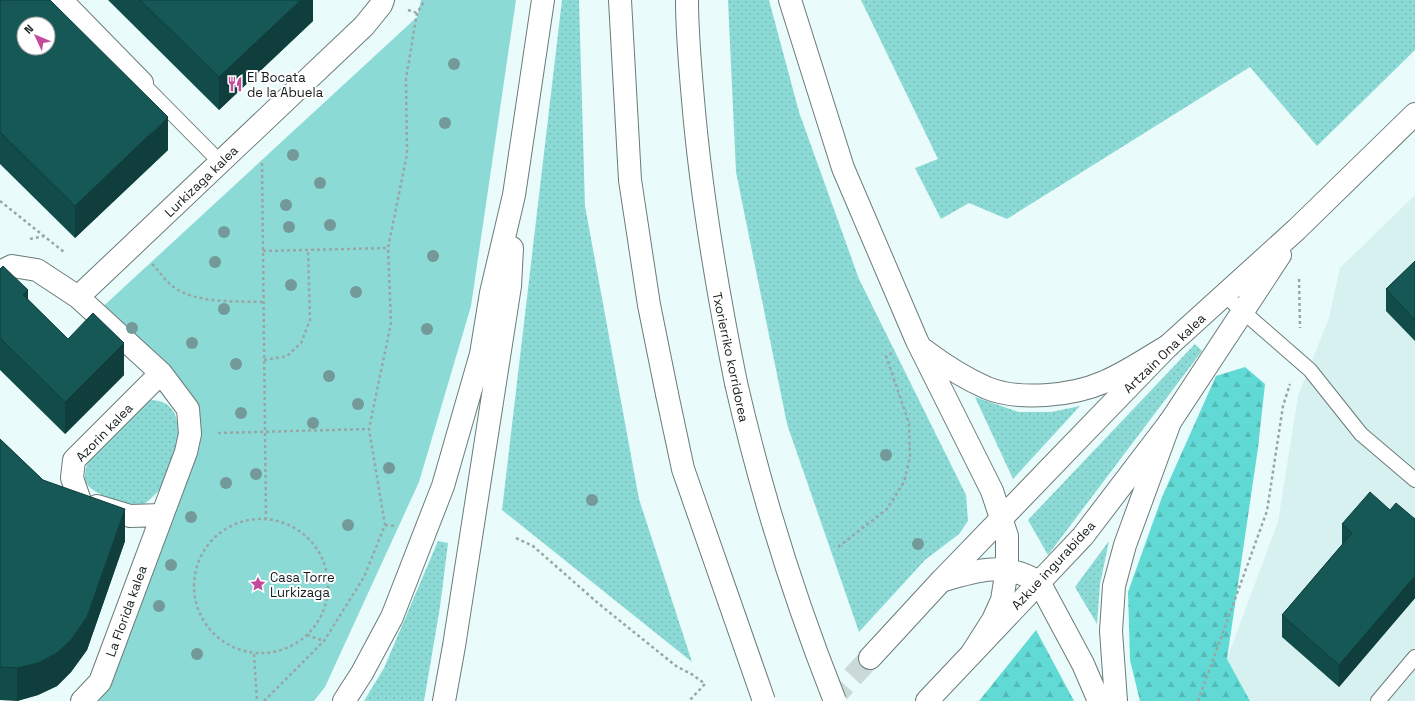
<svg xmlns="http://www.w3.org/2000/svg" width="1415" height="701" viewBox="0 0 1415 701" font-family="'Space Grotesk',sans-serif">
  <style>
    .built { fill: #d6f1f0 }
    .grass { fill: url(#grass-dots) }
    .forest { fill: url(#forest-firs) }
    .park { fill: #8cdad6 }
    .lines { fill: none; stroke-linecap: round; stroke-linejoin: round }
    .secondary-tunnel { stroke: #c9dad9; stroke-width: 22; stroke-dasharray: 22 11; stroke-linecap: butt }
    .lane-casing { stroke: #6b7b7a; stroke-width: 16 }
    .street-casing { stroke: #6b7b7a; stroke-width: 24 }
    .secondary-casing { stroke: #6b7b7a; stroke-width: 24 }
    .highway-casing { stroke: #6b7b7a; stroke-width: 24 }
    .path { stroke: #99a6a6; stroke-width: 2.5; stroke-dasharray: 3 3; stroke-linecap: butt }
    .lane { stroke: #fff; stroke-width: 14 }
    .street { stroke: #fff; stroke-width: 22 }
    .secondary { stroke: #fff; stroke-width: 22 }
    .highway { stroke: #fff; stroke-width: 22 }
    .highway-bridge-casing { stroke: #6b7b7a; stroke-width: 24; stroke-linecap: butt }
    .highway-bridge { stroke: #fff; stroke-width: 22 }
    .tree { fill: #739998 }
    .wall { fill: #124c4a }
    .shaded-wall { fill: #0f3e3c }
    .building { fill: #155856; stroke: #0f3e3c; fill-rule: evenodd }
    .labels { text-anchor: middle; stroke-width: 4; stroke-linejoin: round; paint-order: stroke }
    .poi-label { font-size: 13px; fill: #161c1c; stroke: #fff; text-anchor: start }
    .street-label { font-size: 13px; fill: #161c1c; stroke: #fff }
  </style>
  <defs>
    <pattern id="grass-dots" width="8" height="8" patternUnits="userSpaceOnUse"><rect width="8" height="8" fill="#8cdad6"/><path d="M2 2h.1M6 6h.1" fill="none" stroke="#78bab7" stroke-width="1.8" stroke-linecap="round"/></pattern>
    <pattern id="forest-firs" width="22" height="20" patternUnits="userSpaceOnUse"><rect width="22" height="20" fill="#61d9d5"/><path d="M5 1l3.5 6h-7zM16 11l3.5 6h-7z" fill="#54bab6"/></pattern>
  </defs>
  <rect width="100%" height="100%" fill="#e9fbfa"/>
  <path class="built" d="M1415 195V701H1250L1227 659 1278 522 1298 396 1329 318 1340 268Z"/>
  <path class="grass" d="M562 0H579L585 206 639 499 692 662 502 510Z
    M728 0H769L799 112 859 279 966 495 968 521 959 534 925 560 859 632 787 424 736 172Z
    M861 0H1415V50L1317 146 1250 67 1007 219 969 203 941 219 915 168 938 159Z
    M1195 344 1202 351 1048 555 1028 520Z
    M975 397 1019 412H1051L1080 406 1013 479Z
    M150 400C175 400 180 420 178 442 177 450 172 458 170 466 168 472 166 481 162 486 157 494 149 500 142 506 129 504 94 496 87 484 83 477 86 470 87 463Z
    M438 541 448 543 440 607 424 701H364L384 668Z
    M1109 541 1100 584 1097 624 1075 587Z"/>
  <path class="forest" d="M1245 367 1265 384 1258 448 1227 659 1250 701H1140L1130 660 1128 592 1162 497 1216 376Z
    M1036 630 1074 701H979Z"/>
  <path class="park" d="M421 0H516L471 306 419 482 325 687 314 701H82L162 515 188 408 96 313 417 17Z"/>
  <g class="lines">
    <path class="secondary-tunnel" d="M830 701 870 658"/>
    <defs>
      <path id="lane" d="M142 83 221 163
        M1224 295 1310 370 1361 434 1415 480
        M1378 701 1415 657"/>
      <path id="street" d="M61 0 142 83
        M0 272 12 266 37 270 78 297 161 373 188 409 190 434 186 452 100 682 82 701
        M78 297 364 26 381 5 383 0
        M80 501 72 478 74 460 161 373
        M97 506 130 516 162 515"/>
      <path id="secondary" d="M870 658 941 581 1168 346 1297 229 1415 114
        M927 701 1083 536 1170 422 1280 255"/>
      <path id="highway" d="M620 0 630 180 649 305 667 394
        M687 0C687 33 690 66 693 100 701 195 717 289 736 383
        M790 0 843 168 917 341 992 491 1007 536V569L1002 600 993 620 972 653
        M924 350C944 365 964 378 987 388 1019 401 1072 396 1104 382 1126 373 1147 358 1168 346
        M941 581C977 570 1004 561 1039 582L1083 664 1099 701
        M344 701 362 673 392 617 443 486 481 354 491 293 514 195 543 0
        M444 701 454 646 510 286 512 248
        M1116 701 1111 631 1114 586 1125 545 1170 422"/>
    </defs>
    <use href="#lane" class="lane-casing"/>
    <use href="#street" class="street-casing"/>
    <use href="#secondary" class="secondary-casing"/>
    <use href="#highway" class="highway-casing"/>
    <path class="path" d="M408 10 417 13
      M262 163 266 518
      M0 201 64 252
      M30 239 44 236
      M263 251 388 248
      M152 264C159 271 164 279 171 285 193 304 236 301 264 302
      M1299 279 1300 328
      M264 360 287 356 301 343 310 320 308 250
      M218 433 369 429
      M194 586a67 67 0 1 1 134 0a67 67 0 1 1-134 0Z
      M385 525 396 526
      M516 538 533 546 599 604 676 666 693 675 705 684 689 701
      M838 547 887 509 904 482 910 457 909 423 886 356 892 353
      M307 635 324 641
      M254 654 257 701
      M264 701 324 641 364 577 385 525 369 429 391 323 388 248 407 154 406 79 417 13 425 0
      M1198 701 1267 511 1283 406 1290 384"/>
    <use href="#lane" class="lane"/>
    <use href="#street" class="street"/>
    <use href="#secondary" class="secondary"/>
    <use href="#highway" class="highway"/>
    <defs>
      <path id="highway-bridge" d="M736 383C761 492 794 598 835 701
        M667 394 683 469 764 701"/>
    </defs>
    <use href="#highway-bridge" class="highway-bridge-casing"/>
    <use href="#highway-bridge" class="highway-bridge"/>
  </g>
  <g class="tree">
    <circle cx="454" cy="64" r="6"/>
    <circle cx="445" cy="123" r="6"/>
    <circle cx="293" cy="155" r="6"/>
    <circle cx="320" cy="183" r="6"/>
    <circle cx="286" cy="205" r="6"/>
    <circle cx="330" cy="225" r="6"/>
    <circle cx="289" cy="227" r="6"/>
    <circle cx="224" cy="232" r="6"/>
    <circle cx="433" cy="256" r="6"/>
    <circle cx="215" cy="262" r="6"/>
    <circle cx="291" cy="285" r="6"/>
    <circle cx="356" cy="292" r="6"/>
    <circle cx="224" cy="309" r="6"/>
    <circle cx="132" cy="328" r="6"/>
    <circle cx="427" cy="329" r="6"/>
    <circle cx="192" cy="343" r="6"/>
    <circle cx="236" cy="364" r="6"/>
    <circle cx="329" cy="376" r="6"/>
    <circle cx="358" cy="404" r="6"/>
    <circle cx="241" cy="413" r="6"/>
    <circle cx="313" cy="423" r="6"/>
    <circle cx="886" cy="455" r="6"/>
    <circle cx="389" cy="468" r="6"/>
    <circle cx="256" cy="474" r="6"/>
    <circle cx="226" cy="483" r="6"/>
    <circle cx="592" cy="500" r="6"/>
    <circle cx="191" cy="517" r="6"/>
    <circle cx="348" cy="525" r="6"/>
    <circle cx="918" cy="544" r="6"/>
    <circle cx="171" cy="565" r="6"/>
    <circle cx="159" cy="606" r="6"/>
    <circle cx="197" cy="654" r="6"/>
  </g>
  <path class="wall" d="M0 0 168 150 75 238 0 164Z
    M108 0H313V21L219 110Z
    M1415 261V341L1386 311V289Z
    M0 269 28 299 68 339 124 375 65 434 0 370Z
    M0 439 43 480 125 541 87 650 71 672 57 686 38 695 17 701 0 700Z
    M1390 510 1415 519V598L1339 687 1282 637V615L1342 545V524Z"/>
  <path class="shaded-wall" d="M301 0H313V21L219 110V77Z
    M168 117V150L75 238V206Z
    M28 290V323L23 295Z
    M124 343V375L65 434V402Z
    M125 509V541L87 650 71 672 57 686 38 695 17 701V668Z
    M1415 576V598L1339 687V665Z"/>
  <path class="building" d="M0 0H50L168 117 75 206 0 132ZM24 24H48V48H24Z
    M140 0H301L219 77Z
    M1415 261V320L1386 289Z
    M3 266 28 290 23 295 68 339 93 313 124 343 65 402 0 338V269Z
    M0 439 43 480 125 509 87 617 71 640 57 653 38 663 17 668 0 667Z
    M1370 492 1390 510 1396 503 1415 519V576L1339 665 1282 615 1352 533 1342 524Z"/>
  <defs>
    <symbol id="restaurant-bare" viewBox="-9 -9 18 18"><path d="M-5-6h1v4h1v-4h1v4h1v-4h1v5L-1.5 .5V6h-2V.5L-5-1ZM5-6V6H3V1.5H1.5Q1.5-4 5-6Z" fill="#c44a9d" stroke="#fff" stroke-width="2.5" paint-order="stroke"/></symbol>
    <symbol id="sight-bare" viewBox="-9 -9 18 18"><path d="M0-6L1.8-2.2L6-1.7L2.9 1.2L3.7 5.4L0 3.3L-3.7 5.4L-2.9 1.2L-6-1.7L-1.8-2.2Z" fill="#c44a9d" stroke="#fff" stroke-width="2.5" paint-order="stroke"/></symbol>
  </defs>
  <g fill-rule="evenodd">
    <use href="#restaurant-bare" x="224" y="73" width="22" height="22"/>
    <use href="#sight-bare" x="247" y="573" width="22" height="22"/>
  </g>
  <g class="labels">
    <g class="poi-label">
      <text x="247" y="82">El Bocata<tspan x="247" dy="15">de la Abuela</tspan></text>
      <text x="270" y="582">Casa Torre<tspan x="270" dy="15">Lurkizaga</tspan></text>
    </g>
    <g class="street-label">
      <text transform="translate(201 181) rotate(-44)" y="5">Lurkizaga kalea</text>
      <text transform="translate(1164 353) rotate(-44)" y="5">Artzain Ona kalea</text>
      <text transform="translate(731 357) rotate(78)" y="5">Txorierriko korridorea</text>
      <text transform="translate(104 432) rotate(-46)" y="5">Azorin kalea</text>
      <text transform="translate(1053 565) rotate(-47)" y="5">Azkue ingurabidea</text>
      <text transform="translate(126 611) rotate(-70)" y="5">La Florida kalea</text>
    </g>
  </g>
  <g transform="translate(36 36) rotate(314)"><circle r="19" fill="#ffffff" stroke="#a2a4a4"/>
  <path d="M0-3L7 15L0 10L-7 15Z" fill="#c44a9d"/>
  <text y="-6" font-size="11" font-weight="bold" text-anchor="middle" fill="#161c1c">N</text>
  </g>
</svg>
